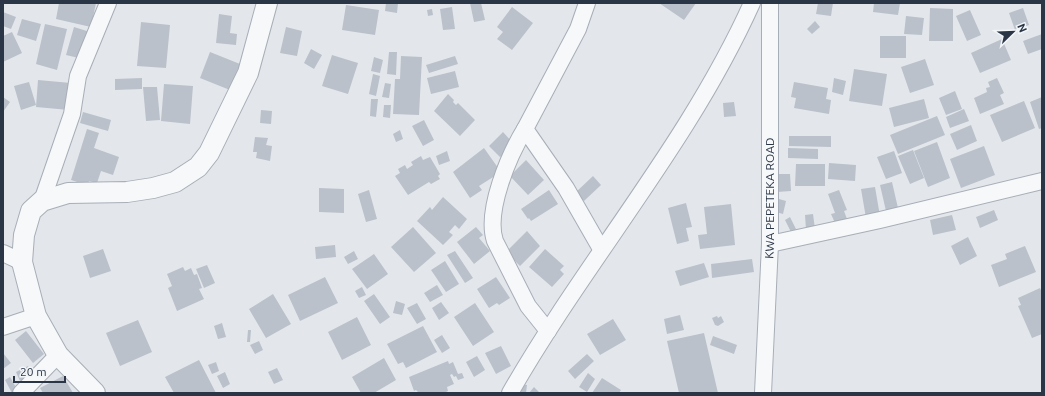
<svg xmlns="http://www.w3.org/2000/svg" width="1045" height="396" viewBox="0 0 1045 396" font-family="Ubuntu,sans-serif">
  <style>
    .building { fill: #bac1ca }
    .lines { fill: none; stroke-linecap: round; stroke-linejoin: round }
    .minor-casing { stroke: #a8aeb7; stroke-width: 18 }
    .tertiary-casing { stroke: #a8aeb7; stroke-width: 22 }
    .minor { stroke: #f7f8fa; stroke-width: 16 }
    .tertiary { stroke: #f7f8fa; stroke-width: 20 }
    .labels { text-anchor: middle; stroke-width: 4; stroke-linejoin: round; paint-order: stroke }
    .street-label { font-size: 12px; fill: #2a3646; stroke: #f3f6f9 }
  </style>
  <rect width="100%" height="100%" fill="#e3e7ec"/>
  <path class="building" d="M59 3H96L91 27 56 19Z
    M386 3H398L397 13 385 11Z
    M470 3H481L485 20 474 22Z
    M659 3H696L684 20Z
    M818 3H833L831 16 816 14Z
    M874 3H900L898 15 873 12Z
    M346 5 379 10 375 35 342 30Z
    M452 7 455 29 443 30 440 9Z
    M512 7 533 23 512 50 497 39 503 32 497 27Z
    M930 8 953 9V41H929Z
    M1023 8 1029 25 1015 30 1009 13Z
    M432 9 433 15 428 16 427 10Z
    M970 10 981 35 967 41 956 16Z
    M3 12 16 17 11 29 3 26Z
    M219 14 232 16 230 33 237 34 236 45 216 43Z
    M906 16 924 18 922 35 904 34Z
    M22 19 41 24 36 41 17 35Z
    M815 21 820 27 812 34 807 29Z
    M141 22 170 25 166 68 137 66Z
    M45 24 67 29 57 70 36 64Z
    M74 27 90 32 83 59 66 55Z
    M286 27 302 31 297 56 280 53Z
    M12 32 22 53 3 62V36Z
    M1042 34V49L1028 54 1023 41Z
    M880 36H906V58H880Z
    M1002 39 1011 60 980 73 971 53Z
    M311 49 322 55 314 69 304 63Z
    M210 52 240 64 230 90 200 78Z
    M389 52H397L396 75 387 74Z
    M332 55 358 63 348 94 322 86Z
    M401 56 422 57 419 115 393 114 395 79H400Z
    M455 56 458 64 429 73 426 65Z
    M374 57 383 60 380 73 371 71Z
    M925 59 934 85 910 93 901 67Z
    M854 69 887 74 882 106 849 101Z
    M455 71 459 87 431 94 427 78Z
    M373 74 380 76 376 96 369 94Z
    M142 78V89L115 90V79Z
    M834 78 846 81 843 95 832 92Z
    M997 78 1004 93 1000 95 1004 104 980 114 974 98 987 92 986 88 990 87 988 82Z
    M38 80 71 83 69 110 36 107Z
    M29 82 36 105 21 110 14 86Z
    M794 82 828 88 826 99 831 100 829 114 794 108 796 98 791 97Z
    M385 83 391 84 389 98 382 97Z
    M164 84 193 86 190 124 161 121Z
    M143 87H157L160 120 146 121Z
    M955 91 962 109 946 115 939 98Z
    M448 94 454 100 453 102 456 105 458 103 475 120 460 136 434 111Z
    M3 97 10 102 3 112Z
    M1042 97V128L1039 129 1030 102Z
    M371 99H378L376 117 370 116Z
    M924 99 929 118 894 127 889 108Z
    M1024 101 1035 128 1002 142 990 115Z
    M734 102 736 116 724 117 723 103Z
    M384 105H391L390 118 383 117Z
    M964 109 969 121 950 128 946 117Z
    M261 110 272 111 271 124 260 123Z
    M83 112 111 120 108 131 80 123Z
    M937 116 945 135 898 154 890 135Z
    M424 120 434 140 423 146 412 126Z
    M971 125 977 141 957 150 950 134Z
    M87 129 99 133 94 148 119 157 113 175 101 171 97 183 89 181 87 185 71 180Z
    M400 130 403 139 396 142 393 134Z
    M503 132 514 144 500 157 489 146Z
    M789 136H831V147L789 146Z
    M255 137 268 138 266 145 272 146 270 161 256 158 257 152H253Z
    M937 142 950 178 928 187 914 151Z
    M984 146 995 175 961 188 950 159Z
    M484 148 501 172 479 186 482 190 470 198 453 172Z
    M788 148 818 149V159L788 158Z
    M913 150 924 178 910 184 898 156Z
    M447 151 450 161 439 165 436 156Z
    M894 151 902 173 886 179 877 157Z
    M421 156 423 160 430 157 440 174 438 176 440 179 431 184 429 182 408 195 395 176 400 173 398 169 405 165 407 169 413 165 411 162Z
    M526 160 544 180 528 195 510 176Z
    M829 163 856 165 855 181 828 179Z
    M796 164H825V186H795Z
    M776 174H790L791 191 777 192Z
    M593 176 601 185 584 201 575 193Z
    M892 182 898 208 886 211 880 185Z
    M875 187 880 216 866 218 861 189Z
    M319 188 344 189V213L319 212Z
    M369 190 377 219 366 222 358 194Z
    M549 190 558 204 531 221 529 218 528 219 521 209Z
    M839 190 847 210 844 211 847 219 835 223 831 214 835 213 828 194Z
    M443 197 467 219 459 229 455 225 449 232 453 235 443 245 417 221 430 207 432 210Z
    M779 199 786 201 783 214 776 212Z
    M686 203 692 227 686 228 689 241 677 244 668 208Z
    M731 204 735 245 700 249 698 235 707 234 704 207Z
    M994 210 998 220 980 228 976 217Z
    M813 214 815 229 806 230 805 215Z
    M952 215 956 230 933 235 930 220Z
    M790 217 796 229 791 232 785 220Z
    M413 227 436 253 414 272 391 247Z
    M476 227 483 235 479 238 490 251 474 264 457 242Z
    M527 231 540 246 520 266 506 252Z
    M968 237 977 256 960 265 951 246Z
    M335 245 336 257 316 259 315 247Z
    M1025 246 1036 272 999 287 991 265 1007 259 1005 254Z
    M103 249 111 271 90 278 83 256Z
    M545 249 564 266 560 270 564 274 552 287 529 267Z
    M354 251 358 259 348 264 344 257Z
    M455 251 473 278 465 283 447 255Z
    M374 254 388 274 367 289 352 269Z
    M752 259 754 272 712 278 711 264Z
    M445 261 459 284 446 292 431 270Z
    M704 263 709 277 680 286 675 271Z
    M207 265 215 283 204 288 196 269Z
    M183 267 185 271 191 268 194 275 197 274 202 288 199 289 204 299 177 311 168 288 172 286 167 274Z
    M325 277 338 303 300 321 288 295Z
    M496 277 510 298 499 305 497 303 489 308 477 289Z
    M437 285 443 295 430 302 424 293Z
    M362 287 366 295 359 298 355 291Z
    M1040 288 1042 293V334L1032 338 1018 306 1021 305 1018 298Z
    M273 294 291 324 266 338 249 309Z
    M374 294 390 317 380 324 364 301Z
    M396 301 405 304 402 315 393 313Z
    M441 302 449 313 439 320 432 308Z
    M417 303 426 319 417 324 407 308Z
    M475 303 494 332 473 346 454 317Z
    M680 315 684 330 667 334 664 319Z
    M717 316 718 318 721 316 724 322 718 326 715 325 712 318Z
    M357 317 371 345 342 360 328 332Z
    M613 319 626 340 600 355 587 334Z
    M138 320 152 352 120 366 106 333Z
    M222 323 226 337 218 339 214 326Z
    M423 326 437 352 406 368 403 362 398 364 387 344Z
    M248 330H251L250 342H247Z
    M26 331 44 354 33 363 15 340Z
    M704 333 718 393H679L667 341Z
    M442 335 450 348 442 353 434 340Z
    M713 336 737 345 734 354 710 345Z
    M259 341 263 350 255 354 250 345Z
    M501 346 511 366 496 374 485 353Z
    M3 353 11 363 3 369Z
    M587 354 594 361 575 379 568 371Z
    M477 356 485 370 474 377 466 362Z
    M384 358 396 380 374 393H361L352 377Z
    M199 360 216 393H174L165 377Z
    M448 361 449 364 453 362 458 374 462 373 464 378 458 380 456 376 454 377 452 374 450 375 454 384 447 387 448 391 444 393H419L416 390 414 391 409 377Z
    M216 362 219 371 212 374 208 365Z
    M28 366 32 375 20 381 16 372Z
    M277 368 283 380 274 384 268 372Z
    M225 372 230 384 223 388 217 376Z
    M588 373 595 379 587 392 579 387Z
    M63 376 73 393H43L40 388Z
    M10 377 18 391 14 393H12L5 380Z
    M602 378 621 390 619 393H592Z
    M521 384 527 385 526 393H521Z
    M534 387 540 393H529Z"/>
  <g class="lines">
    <defs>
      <g id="minor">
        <path d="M587 3 578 29 525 129 566 188 601 249"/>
        <path d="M525 129C509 155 485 211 495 241L528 306 548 331"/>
        <path d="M42 201 72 114 78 76 108 3"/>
        <path d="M770 244 880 220 1042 181"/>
        <path d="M3 253 22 262"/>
        <path d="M3 327 36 316"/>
        <path d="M21 393 58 355"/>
        <path d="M510 393C586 260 689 143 752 3"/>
        <path id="s1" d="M763 393 770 244V3"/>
      </g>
      <path id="tertiary" d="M95 393 58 355 36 316 22 262 24 235 31 211 42 201 68 193 127 192 153 188 175 182 198 167 209 153 248 73 267 3"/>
    </defs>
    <use href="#minor" class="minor-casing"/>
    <use href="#tertiary" class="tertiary-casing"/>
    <use href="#minor" class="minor"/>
    <use href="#tertiary" class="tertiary"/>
  </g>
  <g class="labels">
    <g class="street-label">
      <text dy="4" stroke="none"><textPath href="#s1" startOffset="195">KWA PEPETEKA ROAD</textPath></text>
    </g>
  </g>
  <rect width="1045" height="396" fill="none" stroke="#2a3646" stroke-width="8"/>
  <g transform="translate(1013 32) rotate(67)" stroke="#f3f6f9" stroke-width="3" paint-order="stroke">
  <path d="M0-3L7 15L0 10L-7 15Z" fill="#2a3646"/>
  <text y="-6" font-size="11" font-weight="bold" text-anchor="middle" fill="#2a3646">N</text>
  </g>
  <path d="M14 376v6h51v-6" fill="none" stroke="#2a3646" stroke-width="2"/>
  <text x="20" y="376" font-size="12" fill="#2a3646" stroke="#f3f6f9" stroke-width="3" paint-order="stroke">20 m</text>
</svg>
